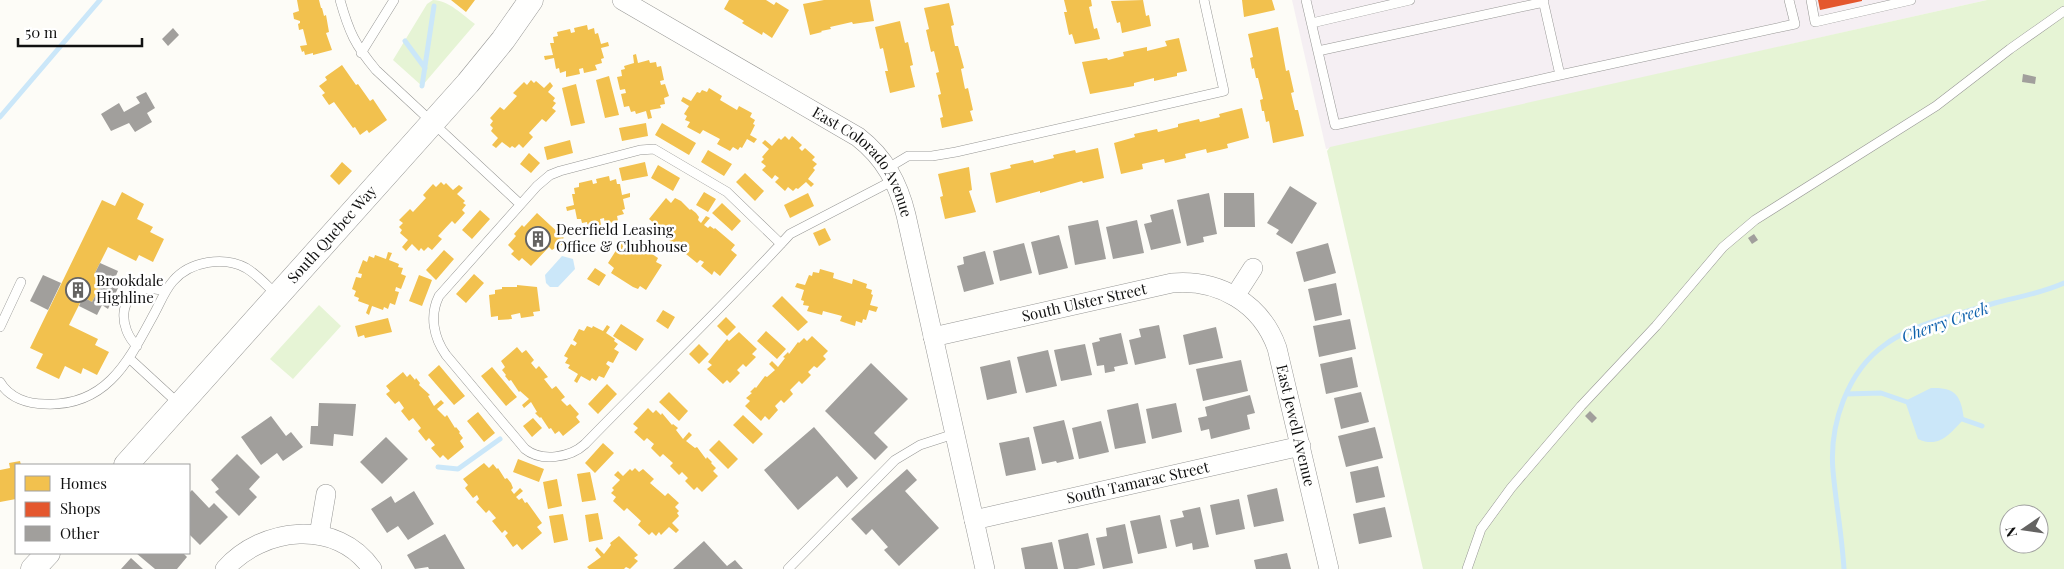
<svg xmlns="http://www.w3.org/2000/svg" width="2064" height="569" viewBox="0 0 2064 569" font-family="'Playfair Display',serif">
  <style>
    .industrial { fill: #f5eff3 }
    .green { fill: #e6f4d5; fill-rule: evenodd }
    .water { fill: #cbe7f9 }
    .homes { fill: #f2c14e }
    .shops { fill: #e4572e }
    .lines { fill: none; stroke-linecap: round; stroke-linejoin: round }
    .stream { stroke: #cbe7f9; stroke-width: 5 }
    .building { fill: #a19f9c }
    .service-casing { stroke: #979795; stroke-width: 10 }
    .minor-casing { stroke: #979795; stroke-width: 20 }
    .tertiary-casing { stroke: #979795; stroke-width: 25 }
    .service { stroke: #fffffe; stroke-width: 9 }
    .minor { stroke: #fffffe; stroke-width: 19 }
    .tertiary { stroke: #fffffe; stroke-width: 24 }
    .labels { text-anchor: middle; stroke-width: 5; stroke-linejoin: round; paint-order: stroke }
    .street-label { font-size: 15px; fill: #111; stroke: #fff }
    .poi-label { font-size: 15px; fill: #111; stroke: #fff; text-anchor: start }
    .water-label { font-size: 16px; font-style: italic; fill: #1062ad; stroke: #fff }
  </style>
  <rect width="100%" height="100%" fill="#fdfcf7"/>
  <path class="industrial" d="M1292 0H1987L1326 149Z"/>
  <path class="green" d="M433 0C448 0 463 15 475 24L422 86 393 60 427 4Z
    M1987 0H2064V569H1423L1327 151 1330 147ZM2009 514H2039V544H2009Z
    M319 305 341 326 293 379 270 359Z"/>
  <path class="water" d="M562 256 573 259 575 269 558 287H550L546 283 545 275Z
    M1931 388C1956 387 1961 396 1964 419 1950 433 1940 449 1918 439L1905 401Z"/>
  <path class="homes" d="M297 0H319L321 8H322L324 16 326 15 329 32 326 33 332 50 313 55V53L305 55 304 51 302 52 300 46 307 45 303 29 299 30 298 24 300 23V21L294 19 293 13 299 11Z
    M451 0H475L466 12Z
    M729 0H766L774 5 776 2 789 10 772 38 763 32 762 35 742 23 744 21 724 9Z
    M824 0H870L874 21 853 24 852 22 830 27 831 29 821 31 822 32 810 35 803 4Z
    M1064 0H1091L1092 6 1089 7 1094 29 1097 28 1100 39 1075 44 1072 34 1069 35 1064 12H1067Z
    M1143 0 1146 16 1149 15 1151 26 1122 33 1120 22 1117 23 1111 1Z
    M1242 0H1272L1275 10 1244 17Z
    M949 3 954 25 951 26 955 46H958L964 68 961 69 965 89 968 88 973 110 970 111 973 121 942 128 940 118 943 117 938 95 941 94 936 73 939 72 934 51 931 52 926 30 929 29 924 8Z
    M900 21 905 43 908 42 913 65 910 66 915 87 890 93 885 71H888L883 48 880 49 875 27Z
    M587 25 588 30 594 28 595 34 598 33 601 44 608 42 609 46 601 48 604 58 601 59 602 63 595 65 597 70 584 73 583 68 579 69 580 74 566 77V71L560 73 559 68 556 69 554 58 545 60 544 56 553 55 550 43H554L553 37 558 36 557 32 570 29 571 33 575 32 574 28Z
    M1278 27 1286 71 1289 70 1294 92 1291 93 1295 110H1298L1304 136 1273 143 1269 121 1266 122 1264 111H1262L1260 100 1263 99 1258 78H1256L1254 68 1252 69 1250 58 1253 57 1248 34Z
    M1179 38 1187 71 1177 73V76L1154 81V78L1134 83V86L1090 94 1082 62 1107 58 1108 60 1124 56 1123 52 1147 47V51L1167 46 1165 41Z
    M636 54 638 63 649 60 650 63 656 62 657 67 661 66 664 80 660 81 661 85 665 84 669 96 664 98 665 104 660 105 661 108 650 110 652 118 648 119 646 111 636 114 635 111 631 112 629 106 624 107 621 94 626 93 625 89 620 90 617 77 622 76 621 70 625 69 624 66 634 63 633 55Z
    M342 65 356 85 358 84 370 101 373 99 387 120 369 133 367 130 360 135 355 127 353 128 334 102 329 105 322 95 325 93 319 86 327 80 325 77Z
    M609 76 619 115 605 118 596 80Z
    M531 80 534 83 536 81 544 88 550 82 553 86 548 92 555 98 553 101 556 103 552 108 556 111 546 122 542 119 529 133 533 137 523 148 519 144 515 148 512 146 510 148 502 142 496 148 492 145 498 138 491 131 493 128 490 125 493 121 490 118 500 107 504 110 517 96 513 93 524 82 527 85Z
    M576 84 585 123 571 126 562 88Z
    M709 88 722 96 720 100 737 110 739 106 752 113 750 117 755 120 753 124 755 125 750 135 757 139 754 143 747 139 742 148 740 147 738 150 733 147 730 151 717 144 720 139 703 130 700 134 687 127 690 122 685 120 687 116 684 114 689 106 681 101 683 97 691 101 697 92 700 93 702 90 707 92Z
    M1242 108 1249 138 1227 144 1228 148 1207 153 1206 149 1185 154 1186 158 1165 163 1164 159 1142 164 1143 169 1121 174 1114 143 1135 137 1134 134 1157 129 1158 132 1178 127V124L1199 119 1200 122 1220 117 1219 114Z
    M646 123 648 136 622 141 619 128Z
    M662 123 696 143 689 155 655 135Z
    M785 136 789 140 792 136 802 145 799 148 802 151 805 148 815 157 812 160 817 164 813 168 815 170 808 179 814 184 811 187 806 182 798 189 796 188 793 191 788 187 785 191 775 182 779 178 775 175 772 179 762 170 766 166 761 162 764 159 762 157 769 149 762 143 765 140 772 146 779 138 781 140Z
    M570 140 573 153 547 160 544 147Z
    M1098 148 1104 178 1083 183 1082 181 1040 193V191L996 203 990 173 1011 168 1010 165 1033 160 1034 163 1054 158 1053 155 1075 150 1076 153Z
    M708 150 732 164 724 176 701 162Z
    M529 153 540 163 531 173 520 164Z
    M342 162 352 171 339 185 330 176Z
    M645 162 648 176 622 181 619 168Z
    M658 165 680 178 673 191 651 178Z
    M969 167 972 190 969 191 976 212 945 219 940 197 943 196 938 174Z
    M745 173 764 191 755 201 736 182Z
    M609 176 610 181 616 179 617 184H620L622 195 630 193V197L623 199 625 209 622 210 624 214 617 216 618 221 605 224 604 218 600 219 601 225 588 227 587 222 582 223 581 219H577L575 209 567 211 566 207 574 205 572 194H575L574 188 579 187V183L592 180 593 184 597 183 596 179Z
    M441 182 444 185 446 183 453 190 459 185 463 188 457 194 465 201 463 203 466 205 462 210 465 213 455 224 452 221 438 236 442 239 432 250 428 247 424 251 421 248 419 251 412 244 406 251 402 247 408 240 400 233 402 230 399 227 403 223 399 220 410 209 413 212 426 198 423 195 433 184 436 187Z
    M122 192 144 204 137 219 153 227 150 232 164 239 153 262 139 255 136 261 108 247 95 273 104 278 92 302 83 297 69 325 98 339 95 345 109 352 97 375 83 368 81 374 65 366 59 379 36 368 43 354 30 348 102 200 115 206Z
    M704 192 716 199 708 212 696 205Z
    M808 193 814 206 790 218 784 205Z
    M666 198 671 203 675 198 681 201 690 210 691 209 696 213 699 217 698 220 701 223 706 216 710 218 704 225 708 228 710 226 714 229 715 228 735 245 731 250 737 255 720 276 714 271 712 275 701 266 704 262 700 260 697 263 686 254 689 251 680 244 678 247 666 238 669 234 666 232 663 236 652 227 655 224 649 219Z
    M722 203 741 221 732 231 712 213Z
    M480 210 490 219 472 239 462 230Z
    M537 213 564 238 561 240 564 242 557 250 555 248 552 250 549 247 531 266 522 258 519 261 511 254 514 251 508 245 516 236 514 234 522 225 524 227Z
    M825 228 831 240 819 246 813 233Z
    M622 241 628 245 631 241 642 248 640 252 643 254 646 250 658 258 656 262 662 265 646 290 640 286 638 289 633 287 611 273 614 268 608 263Z
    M444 250 454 259 436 280 426 270Z
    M388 252 392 253 389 260 399 264 398 267 403 268 401 274 406 276 401 289 396 287 395 291 399 292 395 305 390 303 388 309 384 307 383 310 372 306 369 315 366 313 369 305 358 301 359 298 354 296 356 291 352 289 356 277 361 278 362 274 358 273 363 260 367 262 369 256 374 258 375 255 386 259Z
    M595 268 606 275 599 286 587 279Z
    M820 269 834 273 833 278 852 284 853 279 867 284 866 288 872 290 871 294 873 295 870 305 878 307 876 312 869 310 866 320 863 319 862 323 856 321 855 326 840 321 842 316 823 311 822 315 807 311 809 306 803 305 804 301 801 300 804 290 795 287 797 283 805 285 809 275 812 276 813 272 819 273Z
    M474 274 484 283 466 303 456 294Z
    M419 275 432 280 422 306 409 301Z
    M517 285 537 287 540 311 533 312 534 316 521 318 520 313 511 315 512 319 498 320V316L491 317 489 295 495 294V290L502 289V287H517Z
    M782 296 808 322 798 331 772 306Z
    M663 310 675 317 668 329 656 321Z
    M726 317 736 327 727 336 717 326Z
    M388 318 392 332 365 338 364 335 358 337 355 326Z
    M621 324 644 339 636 351 613 336Z
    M607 325 610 327 606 333 615 339 614 341 618 344 614 349 619 352 613 363 608 361 606 364 610 367 604 378 599 376 596 381 592 378 590 381 581 376 577 383 574 381 578 374 568 368 570 365 565 363 568 358 564 356 571 344 575 346 577 343 573 340 579 329 584 331 587 326 592 328 593 326 603 331Z
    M766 331 786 349 777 359 757 341Z
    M739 332 757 349 752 354 756 357 746 367 743 364 737 370 740 373 730 383 727 380 723 384 707 369 712 365 708 362 727 339 729 341Z
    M812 336 828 351 823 356 826 359 817 368 814 366 808 372 811 375 802 384 799 381 790 390 793 394 784 403 781 400 775 406 778 410 769 420 765 416 761 421 745 406 750 401 746 398 752 393 750 392 755 387 756 388 765 376 767 377 775 370 769 364 772 361 778 367 785 358 783 357 788 352 789 354 798 342 799 343 804 338 807 341Z
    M699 344 709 354 699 364 689 354Z
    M517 347 522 353 526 350 534 360 531 363 536 369 539 366 548 377 544 379 552 389 556 386 565 397 561 400 567 406 570 404 579 414 576 417 580 422 563 436 559 431 555 434 551 428 549 429 541 417 540 418 535 413 537 412 531 402 524 408 522 405 529 399 520 391 519 392 511 380 509 381 505 376 506 375 502 370 505 367 501 361Z
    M439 365 465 396 454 405 428 375Z
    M492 367 517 397 506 406 481 376Z
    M403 372 407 377 410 374 415 380 416 378 420 383 419 385 430 395 428 396 434 406 441 400 444 403 437 409 445 417 447 415 455 428 456 427 460 432 459 433 463 438 460 441 464 447 448 460 443 455 440 458 431 448 435 445 429 438 426 441 418 431 421 428 413 418 409 421 401 411 404 408 399 401 395 404 386 394 390 391 386 386Z
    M607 384 617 394 598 414 588 404Z
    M669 392 688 411 679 421 659 402Z
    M648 408 653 413 656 410 661 415 662 413 672 425 673 424 678 428 676 430 683 439 689 432 692 435 686 441 695 448 697 447 706 459 707 457 712 462 711 463 716 468 713 471 718 476 702 492 697 487 694 490 685 481 688 478 682 472 679 475 670 466 673 463 663 454 660 457 651 448 654 444 647 438 644 441 634 432 638 428 633 424Z
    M478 412 495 433 484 442 467 421Z
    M743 415 763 434 753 444 733 425Z
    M533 418 542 428 532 437 523 426Z
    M719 440 738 459 728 469 709 450Z
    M603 443 614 453 595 473 585 463Z
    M518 459 544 469 539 482 513 472Z
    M20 461 21 465H16V499L0 502V470L10 468 9 463Z
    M484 463 489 468 493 464 497 469 498 468 505 479 507 478 511 483 513 488 511 490 514 494 520 488 523 491 516 497 519 500 522 498 525 503 527 502 542 523 537 527 542 533 522 550 517 544 513 547 505 536 508 533 505 530 502 533 492 521 496 518 489 510 486 513 476 502 479 499 477 495 473 498 465 488 468 485 463 479Z
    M635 468 639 472 643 469 654 479 650 483 665 496 668 493 679 503 675 507 679 511 677 513 679 516 672 523 679 530 676 533 669 527 661 535 659 532 656 536 652 532 649 535 638 525 641 521 627 508 624 511 613 501 616 497 611 493 614 490 612 488 620 480 614 475 618 471 623 476 630 469 632 471Z
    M590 472 596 500 582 502 577 474Z
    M557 479 562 506 548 509 543 482Z
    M598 513 603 539 589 542 585 515Z
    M563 514 568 540 554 543 549 516Z
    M619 536 638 555 634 558 638 561 630 569 626 567 624 569H589L587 567 601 557 595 550 597 547 604 554 611 545 610 543Z"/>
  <path class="shops" d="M1818 0H1862V1L1820 10Z"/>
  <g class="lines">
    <path class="stream" d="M405 41 425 68
      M422 86 434 6
      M0 117 100 0
      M1846 394 1881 393 1910 403
      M1959 418 1982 426
      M438 467 458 469 500 439
      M1844 569C1842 536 1836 504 1833 471 1829 425 1847 371 1886 344 1902 332 1922 325 1941 319 1959 314 1977 308 1995 303 2018 297 2042 293 2064 283"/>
  </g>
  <path class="building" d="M173 28 179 35 168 46 162 39Z
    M2023 74 2036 77 2035 84 2022 82Z
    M146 92 155 108 147 113 152 122 135 132 129 123 111 131 101 114 119 103 124 112 140 103 136 97Z
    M1290 186 1317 203 1292 244 1276 234 1279 230 1267 223Z
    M1209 193 1217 234 1203 237 1204 242 1187 246 1177 200Z
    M1224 193H1254L1255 227H1224Z
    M1173 209 1181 243 1151 250 1144 224 1152 222 1150 215Z
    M1098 220 1106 259 1075 265 1068 226Z
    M1137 220 1144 253 1113 259 1106 227Z
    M1754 234 1758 240 1752 244 1748 238Z
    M1059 235 1068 268 1039 275 1031 242Z
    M1024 243 1032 273 1000 281 993 251Z
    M1328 243 1336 273 1304 282 1296 252Z
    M985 251 994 284 964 292 957 266 964 264 963 257Z
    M100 263 118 271 113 283 119 286 108 309 102 305 97 315 79 306 83 297 92 302 104 278 95 273Z
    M43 275 61 283 48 310 30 301Z
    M1336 283 1342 315 1315 321 1308 289Z
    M1350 319 1356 349 1319 357 1313 326Z
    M1159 325 1166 358 1135 365 1129 340 1141 337 1139 329Z
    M1216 327 1223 358 1189 365 1183 335Z
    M1121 333 1128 364 1114 367 1115 371 1105 373 1104 365 1097 366 1092 343 1100 341 1099 338Z
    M1085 344 1092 375 1061 381 1054 350Z
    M1048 350 1057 386 1026 393 1017 357Z
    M1352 357 1358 387 1326 394 1320 364Z
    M1010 360 1017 393 987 400 980 367Z
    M1241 360 1248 391 1203 401 1196 369Z
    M871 363 908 399 874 433 888 447 875 460 825 411Z
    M1361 392 1369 422 1341 429 1334 398Z
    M1250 395 1255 413 1247 415 1250 429 1211 439 1209 429 1201 431 1198 418 1207 416 1205 407Z
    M319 403 356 404 353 436 334 434 333 446 310 444 311 426H318Z
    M1138 403 1146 443 1115 449 1107 410Z
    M1176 403 1182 432 1152 439 1146 409Z
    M1590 411 1597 418 1592 423 1585 416Z
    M271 416 286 436 291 432 303 447 283 461 277 453 261 465 241 437Z
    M1064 420 1074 459 1057 463 1056 461 1042 464 1033 427Z
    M1101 421 1109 452 1079 459 1072 428Z
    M814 427 858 478 847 488 837 476 798 510 764 470Z
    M1375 427 1383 458 1346 467 1338 436Z
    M386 437 408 459 382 484 360 462Z
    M1029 437 1036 470 1006 476 999 443Z
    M237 454 260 477 249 489 257 497 239 516 215 492 219 489 211 480Z
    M1378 466 1385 497 1356 503 1350 472Z
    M907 469 917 480 905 491 939 528 899 566 884 550 888 547 872 529 866 535 851 519Z
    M1277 488 1284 521 1254 527 1247 495Z
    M192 490 209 508 214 503 228 517 200 545 189 534V493Z
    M414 491 434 524 408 540 398 526 387 533 371 509 391 496 395 503Z
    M1239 499 1245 529 1216 535 1210 505Z
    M1200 507 1209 547 1193 550 1192 543 1176 547 1170 520 1184 517 1182 511Z
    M1385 507 1392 537 1359 544 1353 514Z
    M1160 515 1167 548 1138 554 1130 521Z
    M1125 524 1133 563 1103 569 1096 538 1107 536 1106 528Z
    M1088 533 1095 565 1077 569H1064L1058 540Z
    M445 534 465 569H429L428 567 415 569 407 555Z
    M704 541 727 566 735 560 743 569H673Z
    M1052 542 1058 569H1025L1021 548Z
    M136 553H183L187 557 177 569H155Z
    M1287 553 1291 569H1256L1254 560Z
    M131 558 143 569H121Z"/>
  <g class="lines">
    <defs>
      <path id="service" d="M340 0C349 32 355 45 376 70L520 204
        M1306 0 1335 125 1560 75
        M1543 0 1560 75 1795 24 1789 0
        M1811 0 1815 22 1911 0
        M1312 23 1410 0
        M1318 51 1544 2
        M361 53 394 0
        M888 168 908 156H932L956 152 1224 91 1204 0
        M781 244 727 192 654 149 640 150 560 171 550 175 537 186 439 296C429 316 434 338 446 355L525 449C541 462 570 458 585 444 653 374 724 306 790 234L894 180
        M0 327 21 282
        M137 346C119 329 117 295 146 289 153 288 160 290 166 291
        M129 358 179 404
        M0 382C9 398 28 404 45 404 107 407 129 360 154 314 160 303 165 290 173 281 190 261 224 256 246 268 258 275 268 287 278 296
        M788 569 895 460 920 445 954 434
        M1467 569 1481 529 1511 488 1581 406 1656 326 1723 247 1755 220 1936 106 2010 49 2064 11"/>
      <g id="minor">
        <path id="s1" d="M622 0 858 137C885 158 898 183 906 215L985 569"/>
        <path d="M1235 296 1253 268"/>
        <path id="s2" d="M933 337 1172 283C1219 279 1261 303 1277 348L1329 569"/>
        <path id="s3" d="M974 520 1301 446"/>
        <path d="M319 535 326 494"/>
        <path d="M225 569C262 527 337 518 372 569"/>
      </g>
      <g id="tertiary">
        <path id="s4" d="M126 465 468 83 503 40 531 0"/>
        <path d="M33 569 48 553"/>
      </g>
    </defs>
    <use href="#service" class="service-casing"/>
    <use href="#minor" class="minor-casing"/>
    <use href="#tertiary" class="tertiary-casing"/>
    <use href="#service" class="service"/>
    <use href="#minor" class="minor"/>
    <use href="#tertiary" class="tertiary"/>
  </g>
  <defs>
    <symbol id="building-ring" viewBox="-11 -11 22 22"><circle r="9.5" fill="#fff" stroke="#646362" stroke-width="1.5"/><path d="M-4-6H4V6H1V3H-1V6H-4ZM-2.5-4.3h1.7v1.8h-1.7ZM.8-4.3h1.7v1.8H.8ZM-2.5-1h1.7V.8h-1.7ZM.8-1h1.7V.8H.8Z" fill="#646362"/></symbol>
  </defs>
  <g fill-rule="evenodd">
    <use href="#building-ring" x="524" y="225" width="28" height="28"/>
    <use href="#building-ring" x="64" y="276" width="28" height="28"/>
  </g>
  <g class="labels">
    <g class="street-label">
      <text dy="5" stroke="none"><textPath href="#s1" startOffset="295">East Colorado Avenue</textPath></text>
      <text dy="5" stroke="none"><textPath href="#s4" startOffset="309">South Quebec Way</textPath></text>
      <text dy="5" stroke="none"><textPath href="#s2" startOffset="155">South Ulster Street</textPath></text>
      <text dy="5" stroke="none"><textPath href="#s2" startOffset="458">East Jewell Avenue</textPath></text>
      <text dy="5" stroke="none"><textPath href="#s3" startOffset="168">South Tamarac Street</textPath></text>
    </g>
    <g class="poi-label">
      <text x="556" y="235">Deerfield Leasing<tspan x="556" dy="17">Office &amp; Clubhouse</tspan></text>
      <text x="96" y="286">Brookdale<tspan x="96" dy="17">Highline</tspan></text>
    </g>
    <g class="water-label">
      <text transform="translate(1945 322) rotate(-19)" y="6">Cherry Creek</text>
    </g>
  </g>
  <rect x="15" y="464" width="175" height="90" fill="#ffffff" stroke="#a0a0a0"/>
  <rect x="25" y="476" width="25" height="15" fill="#f2c14e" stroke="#a0a0a0"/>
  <text x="60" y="489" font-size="15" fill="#111111">Homes</text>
  <rect x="25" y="502" width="25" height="15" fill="#e4572e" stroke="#a0a0a0"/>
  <text x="60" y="514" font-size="15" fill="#111111">Shops</text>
  <rect x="25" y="526" width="25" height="15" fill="#a19f9c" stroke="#a0a0a0"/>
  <text x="60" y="539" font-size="15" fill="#111111">Other</text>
  <g transform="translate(2024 529) rotate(257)"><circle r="24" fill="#ffffff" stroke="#a0a0a0"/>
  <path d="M0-4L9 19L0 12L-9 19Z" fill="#646362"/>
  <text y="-8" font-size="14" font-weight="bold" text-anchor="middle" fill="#111111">N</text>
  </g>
  <path d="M18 38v8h124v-8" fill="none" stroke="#111111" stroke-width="2.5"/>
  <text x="25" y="38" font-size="15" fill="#111111" stroke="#ffffff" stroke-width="4" paint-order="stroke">50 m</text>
</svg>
